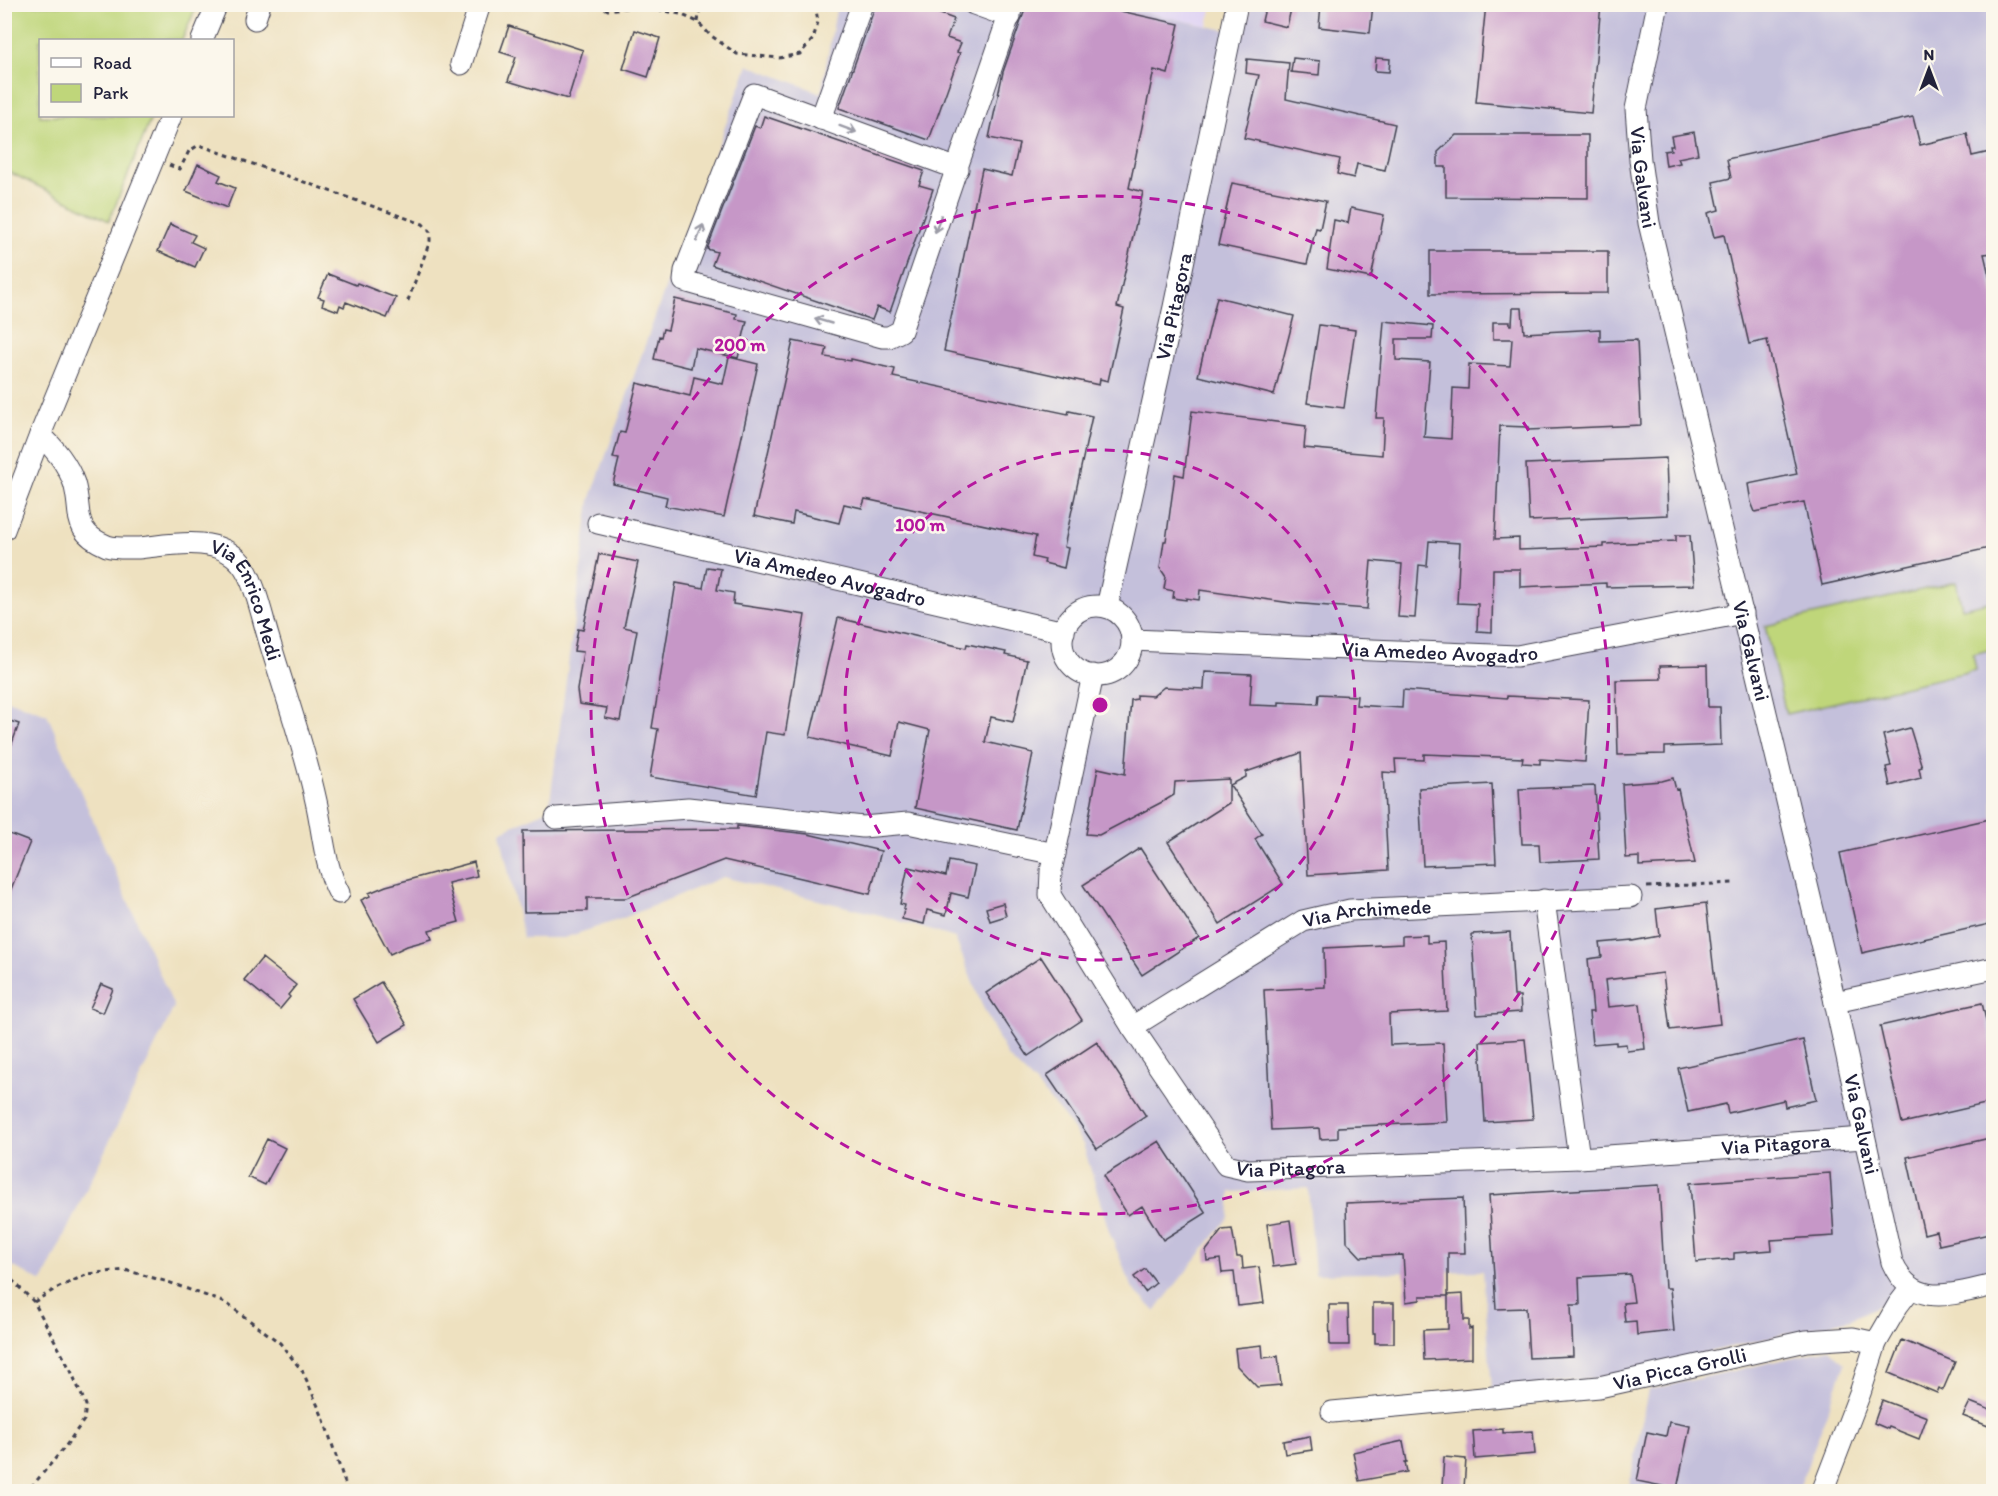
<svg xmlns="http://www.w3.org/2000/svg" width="1998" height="1496" viewBox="0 0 1998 1496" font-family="Itim,sans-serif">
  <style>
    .built { fill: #e0d4f4 }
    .industrial { fill: #c4c0db }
    .green { fill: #bfd67a; stroke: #707c5a; stroke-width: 1.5 }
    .building { fill: #c697c7 }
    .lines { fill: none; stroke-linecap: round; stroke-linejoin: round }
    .minor-casing { stroke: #413f4f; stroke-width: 23 }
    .path { stroke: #413f4f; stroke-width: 3; stroke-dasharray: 4.5 4.5; stroke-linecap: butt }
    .minor { stroke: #fff; stroke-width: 21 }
    .oneway { stroke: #9c9ca7 }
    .ring { fill: none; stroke: #b5179e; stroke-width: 3; stroke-dasharray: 10 8 }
    .labels { text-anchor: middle; stroke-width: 5; stroke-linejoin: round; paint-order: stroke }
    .street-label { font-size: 21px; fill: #22223b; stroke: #fbf7ec }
    .centre { fill: #b5179e; stroke: #fbf7ec; stroke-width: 3 }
    .ring-label { font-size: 18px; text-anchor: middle; font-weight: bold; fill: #b5179e; stroke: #fbf7ec; stroke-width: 5; stroke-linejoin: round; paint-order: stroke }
  </style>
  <rect width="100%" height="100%" fill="#fbf7ec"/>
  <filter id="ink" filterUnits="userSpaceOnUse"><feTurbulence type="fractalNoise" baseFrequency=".0167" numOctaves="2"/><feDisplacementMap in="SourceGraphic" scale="12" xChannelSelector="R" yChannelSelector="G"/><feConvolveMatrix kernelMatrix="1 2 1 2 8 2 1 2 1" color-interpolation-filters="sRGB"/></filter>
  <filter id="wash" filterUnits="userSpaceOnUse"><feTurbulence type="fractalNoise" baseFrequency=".008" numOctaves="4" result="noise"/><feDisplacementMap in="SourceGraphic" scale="24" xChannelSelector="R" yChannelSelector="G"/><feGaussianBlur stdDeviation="1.35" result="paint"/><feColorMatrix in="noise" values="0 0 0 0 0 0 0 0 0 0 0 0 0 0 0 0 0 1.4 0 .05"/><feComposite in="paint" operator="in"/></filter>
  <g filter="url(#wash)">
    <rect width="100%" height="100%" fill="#eee1c0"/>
    <path class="built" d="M1107 5 1212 4V5L1208 26Z"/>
    <path class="industrial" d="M1251 4 1993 5V1269L1925 1283 1851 1319 1593 1379 1492 1390 1483 1271 1315 1274 1308 1188 1231 1192 1229 1217 1155 1311 1133 1289 1110 1234 1083 1144 1065 1118 1036 1084 1007 1056 981 1003 955 938 880 915 723 877 621 919 564 938H523L500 832 549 809 590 500 667 283 748 65 821 93 837 5H1107L1245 34Z
      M4 699 47 714 174 1007 42 1282 5 1262Z
      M1830 1349 1845 1364 1798 1491 1628 1492 1648 1390Z"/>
    <path class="green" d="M4 5H197L182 40H40V116H152L109 221 5 170Z
      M1956 582 1962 608 1993 601V649L1973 654 1976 670 1786 714 1765 626Z"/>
    <g id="blocks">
      <path class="building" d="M876 4H913L954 19 947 38 961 43 957 52 960 53 929 140 839 108Z
        M1027 4H1089L1179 24 1168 74 1154 70 1129 188 1143 192 1117 307 1124 309 1108 381 1100 379 1099 385 944 351 982 169 1012 176 1019 144 989 138 1003 72Z
        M1266 4H1292L1287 27 1262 21Z
        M1321 4H1373L1370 33 1319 27Z
        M1486 4H1601L1591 113 1476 102Z
        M509 26 583 50 568 99 508 81 516 57 500 52Z
        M635 30 660 38 648 77 623 69Z
        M1293 58 1320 61 1319 75 1291 72Z
        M1376 58 1390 59 1389 72 1375 71Z
        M1247 59 1289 63 1286 99 1395 124 1385 170 1357 164 1354 178 1337 174 1340 159 1244 138 1259 75 1246 73Z
        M764 116 924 171 919 185 933 189 890 312 877 307 872 320 712 265 717 252 707 249 755 126 760 128Z
        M1913 117 1920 145 1967 134 1972 156 1994 151V253L1984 254 1994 296V547L1822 585 1804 502 1755 512 1751 502 1748 484 1797 474 1767 340 1749 344 1724 235 1714 237 1708 213 1719 210 1713 182 1731 178 1727 159Z
        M1694 132 1698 154 1678 158 1680 163 1666 166 1664 151 1671 150 1670 146H1673L1671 136Z
        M1456 135H1588V198L1446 197V167H1438V152Z
        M198 164 221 175 218 181 235 188 227 208 186 191Z
        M1232 183 1326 201 1320 229 1316 228 1307 264 1218 245Z
        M1351 208 1384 215 1371 278 1327 269 1334 220 1348 223Z
        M170 224 195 235 191 242 204 248 195 267 158 251Z
        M1430 251H1608V293L1430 294Z
        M328 274 356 285 357 283 396 298 387 318 346 302 344 307 340 305 338 311 322 305 324 299 318 297Z
        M1217 297 1294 316 1274 395 1198 376Z
        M675 299 737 314 736 319 747 321 738 358 695 348 691 368 654 359 659 336 661 337 663 329 668 330Z
        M1513 308H1522L1524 333 1600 329V341L1637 340 1641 425 1528 430V427L1500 426 1495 539 1519 538V550L1604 547V544L1676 541V535H1690L1694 585 1606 587V583L1520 587V569H1493L1492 632 1477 631 1478 604 1457 603 1460 543 1429 541 1427 566 1419 565 1415 618 1398 617 1402 564 1371 561 1367 609 1291 603 1200 590 1199 600 1186 598V600L1173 598 1174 591 1164 589 1166 577 1160 568 1164 541H1166L1175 474 1184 476 1192 411 1306 426 1304 448 1382 455 1384 418H1376L1384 321 1433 326 1432 339H1396V360L1430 362 1424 437 1451 439 1453 388 1468 389 1469 364 1510 366 1512 339H1493V322H1510V325H1512Z
        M1319 325 1355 330 1344 408 1307 403Z
        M793 341 827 348 825 357 851 361V359L895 369 893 377 1068 414 1069 411 1092 416 1064 547 1068 548 1064 568 1044 563 1045 560 1032 557 1036 536 865 499 862 508 844 504 839 523 794 512 792 524 754 516Z
        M729 357 758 364 724 517 665 506 667 497 613 484 619 459 613 458 620 432 625 433 637 383 690 396 694 377 723 384Z
        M1666 458 1668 515 1529 521 1526 464Z
        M599 554 638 562 624 627 637 630 620 721 605 718 607 708 579 704 577 690 583 652 574 651 578 629 583 630Z
        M707 567 721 569 717 590 734 593 733 604 805 615 785 735 766 732 756 795 650 777 658 729 652 728 676 583 703 588Z
        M838 618 966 648 967 644 1006 652 1005 655 1027 660 1013 722 991 717 985 742 1033 753 1017 830 915 808 930 730 899 722 892 756 810 737Z
        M1707 665 1708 707H1720L1721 745 1665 747V754L1618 755 1616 680 1661 679 1660 666Z
        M1205 672 1252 674 1250 705 1279 706V702L1318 704 1319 694 1357 696 1356 705 1402 708 1403 690 1507 698V696L1589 700 1585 762 1540 759V764L1522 763 1523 758 1424 754V760L1395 759 1396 773 1383 772 1388 870 1308 875 1301 753 1246 772V777L1230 785 1262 834 1255 839 1283 884 1220 924 1168 842 1229 803V779L1175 782 1174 795 1164 801 1099 835 1086 834 1098 768 1125 774 1131 700 1137 699V695L1153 696 1164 687 1204 689Z
        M4 719 19 724 6 760H4Z
        M1910 728 1922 767 1919 768 1921 778 1890 786 1886 767 1891 766 1883 735Z
        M1673 778 1676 790 1678 789 1695 863 1639 866V857L1626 858 1622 784 1662 781Z
        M1492 784 1496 863 1423 866 1419 788Z
        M1595 786 1599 859 1540 862 1539 844H1522L1519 789Z
        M1994 818V923L1862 953 1840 853Z
        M737 826 808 834 881 851 870 894 724 860 626 898H587V911L524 912 523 831 737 829Z
        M4 832 30 842 5 904H4Z
        M1140 848 1199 938 1142 975 1083 885Z
        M949 861 975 866 968 897 951 893 946 915 927 910 924 924 902 919 905 905 900 904 908 867 946 876Z
        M474 862 477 876 448 883 459 922 429 930 432 939 407 946 390 954 361 900 370 896 369 893 386 886Z
        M1003 903 1006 916 990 921 986 908Z
        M1706 903 1720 1024 1670 1030 1663 973 1605 980 1608 1007 1640 1004 1645 1049 1627 1051 1626 1044 1616 1045V1042L1592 1044 1589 1012H1593L1588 959 1602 957 1600 943 1632 940V941L1659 936 1656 909Z
        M1510 932 1514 996H1520L1521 1012 1477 1015 1472 934Z
        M1427 935V943L1444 942 1447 1011 1389 1014 1390 1045 1443 1043 1447 1122 1338 1127V1138L1320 1139 1319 1128 1271 1130 1264 990 1325 987 1324 948 1402 944V936Z
        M1041 957 1082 1020 1028 1056 986 993Z
        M262 958 296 985 288 995 290 997 280 1009 244 980Z
        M381 982 407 1025 379 1042 353 999Z
        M101 984 113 989 103 1013 90 1008Z
        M1982 1003 1994 1054V1102L1902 1123 1880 1026Z
        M1525 1039 1533 1119 1485 1122 1480 1042Z
        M1803 1040 1816 1100 1785 1107 1784 1100 1728 1113 1726 1104 1688 1112 1678 1068Z
        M1097 1042 1146 1116 1097 1149 1047 1075Z
        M1990 1138 1994 1156V1233L1939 1245 1936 1231 1924 1234 1907 1157Z
        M267 1139 285 1148 265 1185 248 1177Z
        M1159 1141 1206 1213 1163 1240 1142 1206 1128 1215 1103 1176Z
        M1830 1173 1834 1236 1771 1240 1772 1250 1734 1253V1259L1696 1262 1690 1183Z
        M1659 1185 1665 1288H1670L1674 1331 1637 1335 1636 1321 1625 1322 1623 1303 1634 1302 1630 1274 1579 1277 1580 1305H1571L1573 1356 1529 1358 1526 1308 1496 1309 1489 1195Z
        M1463 1198 1465 1253H1448V1296H1420V1300L1406 1302 1403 1255 1361 1257 1347 1242 1346 1203Z
        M1290 1220 1296 1264 1273 1267 1267 1224Z
        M1232 1229 1237 1257H1242L1243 1269 1259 1267 1264 1303 1238 1306 1234 1272 1222 1273 1220 1259 1207 1261 1206 1251 1222 1230Z
        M1145 1269 1156 1283 1145 1292 1134 1277Z
        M1463 1294 1464 1320H1469V1329L1472 1328V1358L1424 1360 1423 1330 1448 1329V1295Z
        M1373 1303H1394V1343H1375V1333H1373Z
        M1329 1305H1348L1349 1345H1330Z
        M1902 1340 1955 1362 1943 1390 1939 1388 1937 1393 1889 1373Z
        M1262 1345 1263 1358 1278 1356 1281 1385 1257 1387 1237 1366 1235 1348Z
        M1882 1400 1927 1417 1919 1439 1889 1427 1888 1429 1874 1423Z
        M1970 1402 1993 1411 1988 1426 1963 1416Z
        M1669 1422 1690 1426 1677 1489 1637 1481 1647 1432 1666 1436Z
        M1503 1429V1433L1533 1431 1535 1454 1475 1459 1473 1431Z
        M1310 1436 1312 1450 1285 1454 1283 1441Z
        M1403 1441 1407 1462H1405L1407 1472 1359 1481 1353 1452Z
        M1444 1457 1466 1459 1464 1488 1442 1487Z"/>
    </g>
  </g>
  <g filter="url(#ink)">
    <use href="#blocks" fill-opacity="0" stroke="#413f4f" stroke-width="1.5"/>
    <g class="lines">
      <defs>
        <g id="minor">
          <path d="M974 4 1010 17"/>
          <path id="s1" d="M1658 4 1636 109 1640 160 1649 223 1835 1002 1892 1262C1913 1310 1952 1294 1994 1285"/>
          <path d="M255 19 260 4"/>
          <path d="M202 40 217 4"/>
          <path d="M461 64 480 4"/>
          <path d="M821 119 862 4"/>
          <path d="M958 169 754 94 685 271 684 281 882 337H889L901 331 1013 4"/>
          <path id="s2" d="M40 435C54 447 68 465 74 483 83 513 70 531 107 546 116 549 129 548 138 548 171 545 217 534 241 563 254 578 262 616 268 636 284 691 304 745 316 801 323 831 324 865 339 893"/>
          <path id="s3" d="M598 523 1064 632"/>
          <path d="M4 530 40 435 171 116"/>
          <circle cx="1097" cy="641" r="35"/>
          <path id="s4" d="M1107 607 1174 307 1237 4"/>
          <path id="s5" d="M1132 640 1517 656 1743 613"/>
          <path id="s6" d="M1093 675 1051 871 1050 895 1132 1027 1226 1165 1248 1170 1579 1158 1864 1138"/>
          <path d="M556 818 688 808 863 827 908 823 1055 854"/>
          <path d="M1544 900 1579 1158"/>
          <path d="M1835 1002 1994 968"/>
          <path id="s7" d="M1132 1027 1303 921 1350 910 1631 897"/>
          <path id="s8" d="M1332 1412 1599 1387 1806 1341 1853 1338 1876 1343"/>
          <path d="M1822 1492 1860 1393 1876 1343 1898 1305 1911 1288"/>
        </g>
      </defs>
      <use href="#minor" class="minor-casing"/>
      <path class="path" d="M597 4 608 10 640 6 680 14 698 22 710 35 737 54 779 58 800 54 813 39 818 22 815 4
        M698 22 700 4
        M169 165 180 169 189 151 199 145 423 224 430 232V241L407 303
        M1647 887 1735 883
        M4 1275 13 1281 34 1302 71 1371 86 1405 84 1420 65 1447 27 1492
        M34 1302 55 1289 88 1274 125 1270 168 1282 226 1303 280 1343 303 1372 324 1420 348 1492"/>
      <use href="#minor" class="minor"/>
    </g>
    <defs><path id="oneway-shaft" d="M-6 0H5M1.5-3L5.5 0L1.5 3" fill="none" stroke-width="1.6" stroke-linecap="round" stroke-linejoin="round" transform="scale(1.5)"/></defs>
    <g class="oneway">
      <use href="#oneway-shaft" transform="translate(848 129) rotate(20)"/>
      <use href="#oneway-shaft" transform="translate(938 224) rotate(109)"/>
      <use href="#oneway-shaft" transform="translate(700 233) rotate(-69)"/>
      <use href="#oneway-shaft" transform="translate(823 321) rotate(-164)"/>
    </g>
  </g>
  <g class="ring">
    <circle cx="1100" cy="705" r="255"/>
    <circle cx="1100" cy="705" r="509"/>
  </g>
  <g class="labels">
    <g class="street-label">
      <text dy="7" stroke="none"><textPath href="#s1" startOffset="176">Via Galvani</textPath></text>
      <text dy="7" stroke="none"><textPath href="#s4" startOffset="308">Via Pitagora</textPath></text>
      <text dy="7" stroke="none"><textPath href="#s3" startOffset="238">Via Amedeo Avogadro</textPath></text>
      <text dy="7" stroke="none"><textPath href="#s2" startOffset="310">Via Enrico Medi</textPath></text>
      <text dy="7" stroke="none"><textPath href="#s5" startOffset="308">Via Amedeo Avogadro</textPath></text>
      <text dy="7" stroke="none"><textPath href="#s1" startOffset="662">Via Galvani</textPath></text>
      <text dy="7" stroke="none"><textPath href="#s7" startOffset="266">Via Archimede</textPath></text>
      <text dy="7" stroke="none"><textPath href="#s1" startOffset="1148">Via Galvani</textPath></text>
      <text dy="7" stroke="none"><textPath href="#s6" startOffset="1098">Via Pitagora</textPath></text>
      <text dy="7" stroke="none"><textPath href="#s6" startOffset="612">Via Pitagora</textPath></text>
      <text dy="7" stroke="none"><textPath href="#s8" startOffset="351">Via Picca Grolli</textPath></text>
    </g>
  </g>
  <circle cx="1100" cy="705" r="9" class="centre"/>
  <g class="ring-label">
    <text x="740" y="351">200 m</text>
    <text x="920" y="531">100 m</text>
  </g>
  <rect width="1998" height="1496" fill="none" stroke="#fbf7ec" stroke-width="24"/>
  <rect x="39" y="39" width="195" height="78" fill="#fbf7ec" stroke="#a4a2a5" stroke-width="1.5"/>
  <rect x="51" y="58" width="30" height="9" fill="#ffffff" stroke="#a4a2a5" stroke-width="1.5"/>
  <text x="93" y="69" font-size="18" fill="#22223b">Road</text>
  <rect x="51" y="84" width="30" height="18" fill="#bfd67a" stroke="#a4a2a5" stroke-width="1.5"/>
  <text x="93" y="99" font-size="18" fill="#22223b">Park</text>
  <g transform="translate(1929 69)" stroke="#fbf7ec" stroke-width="4.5" paint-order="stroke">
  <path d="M0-4.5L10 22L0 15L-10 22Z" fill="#22223b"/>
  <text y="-9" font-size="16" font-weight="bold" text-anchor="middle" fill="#22223b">N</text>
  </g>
</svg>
